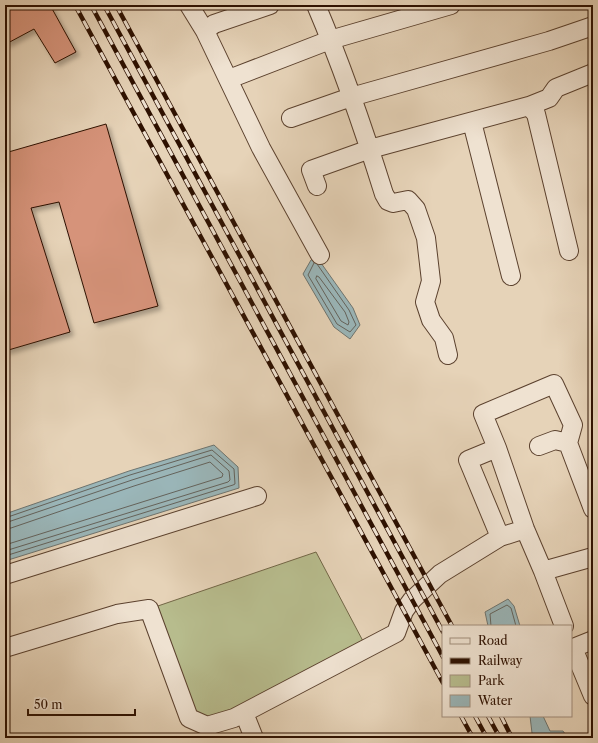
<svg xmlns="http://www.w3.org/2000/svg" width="598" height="743" viewBox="0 0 598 743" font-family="'Libre Caslon Text',serif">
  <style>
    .green { fill: #b7bc8d; stroke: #726646 }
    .water { fill: #9ab6b9; stroke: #6e746f }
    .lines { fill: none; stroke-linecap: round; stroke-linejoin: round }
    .shore { stroke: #64635c; stroke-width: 1 }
    .building { fill: #d6937a; stroke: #2d1000; filter: url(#shadow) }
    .minor-casing { stroke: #5b412e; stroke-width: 20 }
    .minor { stroke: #efe2d1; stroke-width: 18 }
    .rail-casing { stroke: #2d1000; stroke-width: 4.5 }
    .rail { stroke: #efe2d1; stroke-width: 3; stroke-dasharray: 9; stroke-linecap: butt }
  </style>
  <defs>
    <filter id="shadow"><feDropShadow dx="3.5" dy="3.5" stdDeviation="2" flood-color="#0004"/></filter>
  </defs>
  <rect width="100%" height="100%" fill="#e6d3b8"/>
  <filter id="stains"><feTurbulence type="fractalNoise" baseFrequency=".005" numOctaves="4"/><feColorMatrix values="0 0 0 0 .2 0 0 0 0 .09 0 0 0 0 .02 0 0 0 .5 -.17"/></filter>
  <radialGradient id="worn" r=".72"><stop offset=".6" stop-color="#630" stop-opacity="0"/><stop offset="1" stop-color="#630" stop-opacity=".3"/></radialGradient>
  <path class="green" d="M316 552 364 643 236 711 207 721 194 715 152 608Z"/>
  <path class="water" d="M316 256 353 308 360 325 350 339 334 327 303 274 311 260Z
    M214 445 238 467 239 488 5 561V514L129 471Z
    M508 599 514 606 520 626H488L485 612Z
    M530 716H543L550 731H563L568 738H535L532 733Z"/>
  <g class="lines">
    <path class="shore" d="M314 263 308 275 337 324 350 332 356 325 349 310 317 264
      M317 276 319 277 345 312 349 322 348 325 341 321 316 279Z
      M5 518 130 475 212 450 234 469 235 484 233 485 5 556
      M5 523 132 480 211 455 229 471 230 480 228 482 5 551
      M5 529 11 528 134 486 210 462 223 474 222 477 5 545
      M491 626 490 614 507 605 511 608 516 626"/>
  </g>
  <path class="building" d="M5 5H50L76 52 55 63 34 29 6 44Z
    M106 124 158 306 94 323 59 202 31 208 70 332 5 351V153Z"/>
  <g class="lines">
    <defs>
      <path id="minor" d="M189 5 205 31 261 148 320 255
        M316 5C342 66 364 130 384 194L388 201 393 203 408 200 416 209 426 238 431 281 425 302 431 320 444 338 448 355
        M205 31 214 24 270 5
        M229 79 330 40 451 5
        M529 106 549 98 556 88 593 73
        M291 118 351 97 549 41 593 26
        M472 122 511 276
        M317 186 311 170 370 149 529 106 536 114 569 251
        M539 446 555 440 568 443
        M497 448 525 529 543 571 593 557
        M500 537 468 460 497 448 483 414 554 384 573 425 568 443 593 509
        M543 571 564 626
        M5 575 257 496
        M593 640 573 648 593 696
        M5 648 117 614 149 609 189 718 207 726 234 718 396 633 404 611 412 600 440 574 500 537 525 529
        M244 713 254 738"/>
    </defs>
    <use href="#minor" class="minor-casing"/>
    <use href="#minor" class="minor"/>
    <defs>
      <path id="rail" d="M75 5 443 683
        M91 5 443 657
        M104 5 443 632
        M116 5 452 626
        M461 716 473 738
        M475 716 487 738
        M488 716 500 738
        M501 716 512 738"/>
    </defs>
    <use href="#rail" class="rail-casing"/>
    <use href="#rail" class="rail"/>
  </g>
  <rect width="598" height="743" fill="none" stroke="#e6d3b8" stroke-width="20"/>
  <rect x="6" y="6" width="586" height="731" fill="none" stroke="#2d1000" stroke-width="2"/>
  <rect x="10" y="10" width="578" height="723" fill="none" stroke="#2d1000"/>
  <rect x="442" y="625" width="130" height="92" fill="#efe2d1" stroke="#a18e7d"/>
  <rect x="450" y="638" width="20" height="6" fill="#efe2d1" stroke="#a18e7d"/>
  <text x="478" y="645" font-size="12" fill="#2d1000">Road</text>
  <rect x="450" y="658" width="20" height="6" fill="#2d1000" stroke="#a18e7d"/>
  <text x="478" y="665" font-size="12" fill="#2d1000">Railway</text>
  <rect x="450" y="675" width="20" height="12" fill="#b7bc8d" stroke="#a18e7d"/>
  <text x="478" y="685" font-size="12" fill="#2d1000">Park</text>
  <rect x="450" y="695" width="20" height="12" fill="#9ab6b9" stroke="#a18e7d"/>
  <text x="478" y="705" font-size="12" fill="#2d1000">Water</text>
  <path d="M28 709v6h107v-6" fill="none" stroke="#2d1000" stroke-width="2"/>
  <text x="34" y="709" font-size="12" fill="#2d1000" stroke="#efe2d1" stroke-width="3" paint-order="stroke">50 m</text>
  <rect width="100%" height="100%" filter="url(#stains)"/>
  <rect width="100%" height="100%" fill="url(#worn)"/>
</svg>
